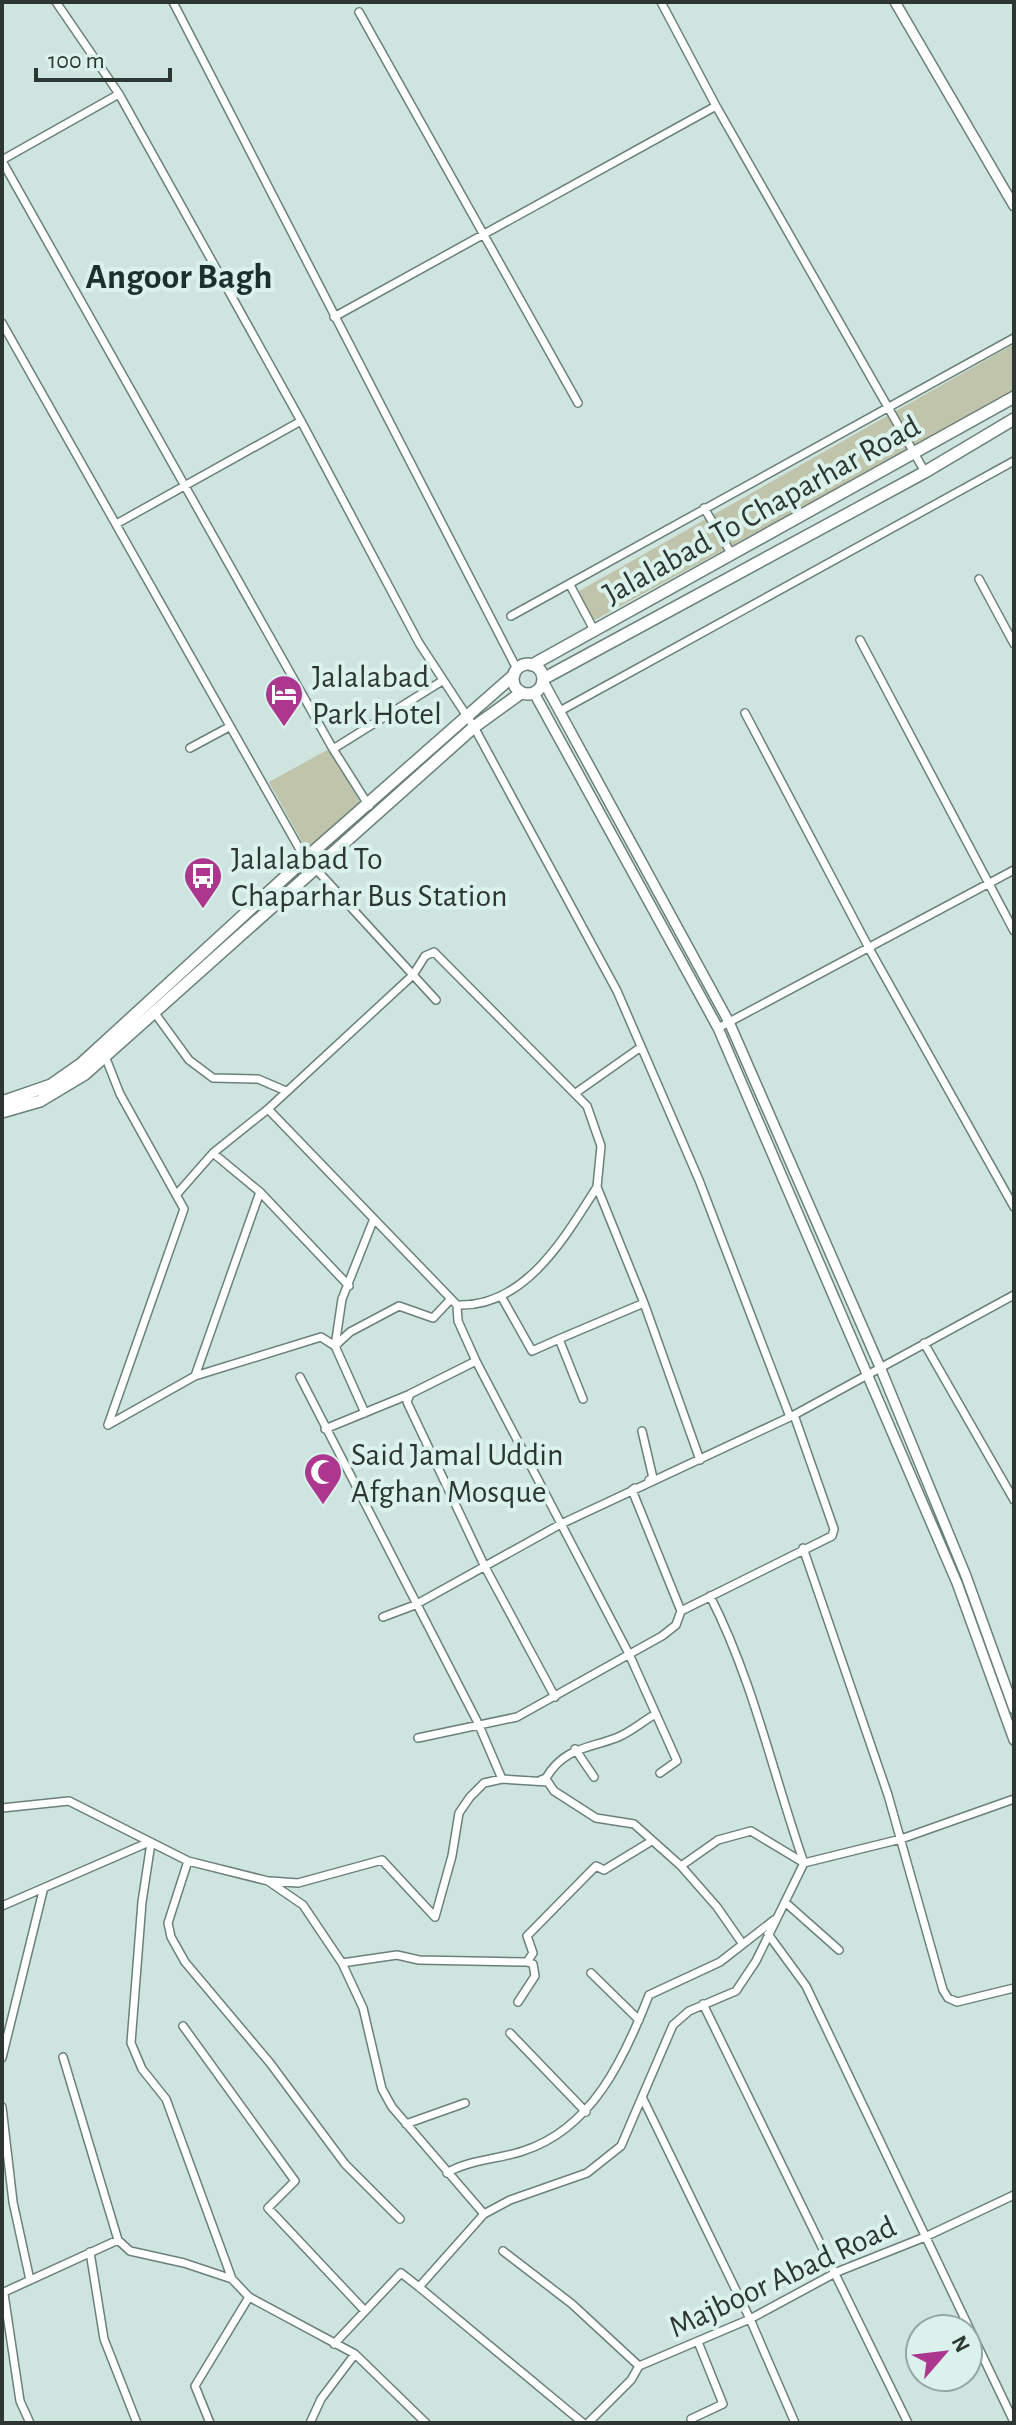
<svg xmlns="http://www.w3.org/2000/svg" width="1016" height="2425" viewBox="0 0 1016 2425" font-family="'Alegreya Sans',sans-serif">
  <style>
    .green { fill: #c0c4aa }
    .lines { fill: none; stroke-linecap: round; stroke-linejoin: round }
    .minor-casing { stroke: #6b807b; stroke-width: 10 }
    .tertiary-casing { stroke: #6b807b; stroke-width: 12 }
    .primary-casing { stroke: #6b807b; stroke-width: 14 }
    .minor { stroke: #fff; stroke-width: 7 }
    .tertiary { stroke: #fff; stroke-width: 9 }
    .primary { stroke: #fff; stroke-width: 11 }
    .labels { text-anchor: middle; stroke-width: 8; stroke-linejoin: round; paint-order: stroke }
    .street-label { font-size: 32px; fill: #2d3633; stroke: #dbf2ec }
    .poi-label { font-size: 32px; fill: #2d3633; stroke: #dbf2ec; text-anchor: start }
    .quarter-label { font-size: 36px; font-weight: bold; fill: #1e302c; stroke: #dbf2ec }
  </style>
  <rect width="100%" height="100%" fill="#cee5df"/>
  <path class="green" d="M1014 344V392L593 621 579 591Z
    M329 749 361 804 306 849 269 782Z"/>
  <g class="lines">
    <defs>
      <path id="minor" d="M56 2 119 94 301 421 419 643 474 727 617 991 699 1180 790 1417
        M173 2 517 669
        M661 2 716 106
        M359 12 578 403
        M2 160 119 94
        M2 161 333 749 369 806
        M334 317 716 106 925 472
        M2 323 303 855 436 1000
        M704 508 731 553
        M118 523 301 421
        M979 579 1014 644
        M570 585 594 630
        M511 616 1014 338
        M860 640 1014 931
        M560 711 1014 461
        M745 713 870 950 1014 1207
        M190 748 229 727
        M333 749 442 681
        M154 1012 189 1060 213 1078 258 1079 286 1091
        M718 1028 1014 870
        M105 1056 120 1094 184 1209 108 1425
        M577 1092 641 1047
        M597 1187 601 1146 587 1106 434 952 425 956 413 975 268 1109 457 1305 458 1321 476 1361 629 1654 677 1761 660 1773
        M260 1192 349 1286
        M177 1194 213 1153 268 1109
        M501 1296 532 1351 559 1339 583 1399
        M457 1305C525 1308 565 1237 597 1187L644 1303 700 1460
        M559 1339 644 1303
        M924 1343 1014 1500
        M476 1361 410 1394 407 1402 485 1567 555 1697
        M195 1376 260 1192 213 1153
        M300 1377 478 1723 502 1779
        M365 1413 335 1346 342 1299 373 1221
        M108 1425 195 1376 321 1337 335 1346 350 1332 399 1306 433 1318 450 1300
        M325 1429 408 1395
        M642 1431 653 1478 649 1480
        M635 1488 632 1490 681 1611
        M803 1548 888 1795 943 1990 948 1998 957 2002 1014 1988
        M710 1596C753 1680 773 1774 804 1863
        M383 1617 415 1605 561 1524 792 1416
        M418 1738 517 1717 662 1636 676 1625 681 1611 832 1536 834 1529 794 1415 1014 1295
        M575 1749 594 1777
        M541 1780 546 1778C564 1748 586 1749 616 1738 629 1733 642 1722 654 1715
        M2 1808 69 1801 188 1861 268 1881 303 1905 342 1963 363 2008 382 2089 392 2107 484 2214 510 2200 587 2173 621 2146 673 2025 689 2011 736 1991 756 1961 804 1863 901 1839 1014 1799
        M151 1843 142 1902 131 2043 142 2069 166 2099 232 2279
        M188 1861 168 1923 171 1937 185 1962 270 2063 345 2164 400 2219
        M681 1866 717 1907 742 1943
        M270 1881 298 1883 382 1860 435 1917
        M786 1903 839 1950
        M2 1906 147 1843
        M435 1917 452 1856 459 1813 470 1797 484 1783 502 1779 548 1782 554 1791 596 1818 634 1824 681 1866 718 1840 751 1831 804 1863
        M768 1934 806 1986 1014 2422
        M527 1962 533 1953 527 1936 587 1875 596 1866 604 1870 650 1842
        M342 1963 397 1955 419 1960 527 1962 533 1964 535 1976 518 2002
        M591 1973 639 2020
        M703 2004 908 2423
        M183 2026 295 2181 268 2208 365 2311
        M510 2033 586 2112
        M63 2057 118 2240
        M2 2058 43 1891
        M643 2099 750 2319 795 2423
        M2 2107 13 2202 30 2280
        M406 2124 465 2103
        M447 2173C467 2160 500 2159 523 2151 592 2129 624 2059 649 1995L720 1962 774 1920
        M484 2214 419 2287 583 2423
        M503 2251 572 2304 639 2366
        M90 2252 104 2339 137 2423
        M2 2293 118 2240 130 2251 184 2263 232 2279 249 2297 355 2354 426 2423
        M4 2294 20 2401 30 2423
        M334 2344 401 2273 419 2287
        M210 2423 195 2386 249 2297
        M310 2423 321 2399 355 2354
        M588 2423 631 2380 639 2366 750 2319 837 2272 925 2237 1014 2195
        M693 2423 691 2419 723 2404 698 2342"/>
      <path id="tertiary" d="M895 2 1014 206
        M543 681 729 1022 880 1367 966 1576 1014 1709
        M534 693 718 1028 957 1583 1014 1740"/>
      <path id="primary" d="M513 679a15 15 0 1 1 30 0a15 15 0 1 1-30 0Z
        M532 665 1014 397
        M543 679 925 472 1014 419
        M2 1102 51 1085 81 1064 306 858 514 675
        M2 1112 40 1101 85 1074 474 727 521 693"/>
    </defs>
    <use href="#minor" class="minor-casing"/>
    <use href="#tertiary" class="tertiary-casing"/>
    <use href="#primary" class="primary-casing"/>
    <use href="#minor" class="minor"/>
    <use href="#tertiary" class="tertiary"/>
    <use href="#primary" class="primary"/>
  </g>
  <defs>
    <symbol id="hotel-pin" viewBox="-11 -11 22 30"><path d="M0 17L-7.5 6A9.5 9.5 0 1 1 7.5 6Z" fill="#ad378f" stroke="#dbf2ec"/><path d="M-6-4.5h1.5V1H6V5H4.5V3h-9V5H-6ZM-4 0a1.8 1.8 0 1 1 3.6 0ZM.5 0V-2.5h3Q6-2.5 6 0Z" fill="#fff"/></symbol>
    <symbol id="bus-pin" viewBox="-11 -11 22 30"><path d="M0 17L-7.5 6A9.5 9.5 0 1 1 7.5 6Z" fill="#ad378f" stroke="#dbf2ec"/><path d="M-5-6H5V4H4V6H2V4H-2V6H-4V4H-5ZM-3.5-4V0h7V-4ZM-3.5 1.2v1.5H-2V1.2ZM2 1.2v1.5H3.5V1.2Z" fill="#fff"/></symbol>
    <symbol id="mosque-pin" viewBox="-11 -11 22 30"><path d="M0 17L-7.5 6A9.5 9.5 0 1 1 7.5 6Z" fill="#ad378f" stroke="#dbf2ec"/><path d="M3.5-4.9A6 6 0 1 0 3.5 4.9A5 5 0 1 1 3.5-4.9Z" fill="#fff"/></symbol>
  </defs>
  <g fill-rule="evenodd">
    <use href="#hotel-pin" x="262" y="672" width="44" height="60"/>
    <use href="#bus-pin" x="181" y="854" width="44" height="60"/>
    <use href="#mosque-pin" x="301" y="1450" width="44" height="60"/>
  </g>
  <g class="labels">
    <g class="street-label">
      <text transform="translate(761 509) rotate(-29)" y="11">Jalalabad To Chaparhar Road</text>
      <text transform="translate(782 2276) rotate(-25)" y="11">Majboor Abad Road</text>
    </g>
    <g class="poi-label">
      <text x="312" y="687">Jalalabad<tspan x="312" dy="37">Park Hotel</tspan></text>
      <text x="231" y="869">Jalalabad To<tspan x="231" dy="37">Chaparhar Bus Station</tspan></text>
      <text x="351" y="1465">Said Jamal Uddin<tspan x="351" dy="37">Afghan Mosque</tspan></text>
    </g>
    <g class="quarter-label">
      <text x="179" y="288">Angoor Bagh</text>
    </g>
  </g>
  <rect width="1016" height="2425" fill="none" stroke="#2d3633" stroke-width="8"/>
  <g transform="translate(944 2353) rotate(62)"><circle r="38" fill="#dbf2ec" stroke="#95a7a2" stroke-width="2"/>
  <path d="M0-6L14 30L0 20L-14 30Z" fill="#ad378f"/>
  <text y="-12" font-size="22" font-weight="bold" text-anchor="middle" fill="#2d3633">N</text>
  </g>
  <path d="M36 68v12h134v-12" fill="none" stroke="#2d3633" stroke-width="4"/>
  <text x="48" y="68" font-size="24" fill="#2d3633" stroke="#dbf2ec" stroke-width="6" paint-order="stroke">100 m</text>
</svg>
